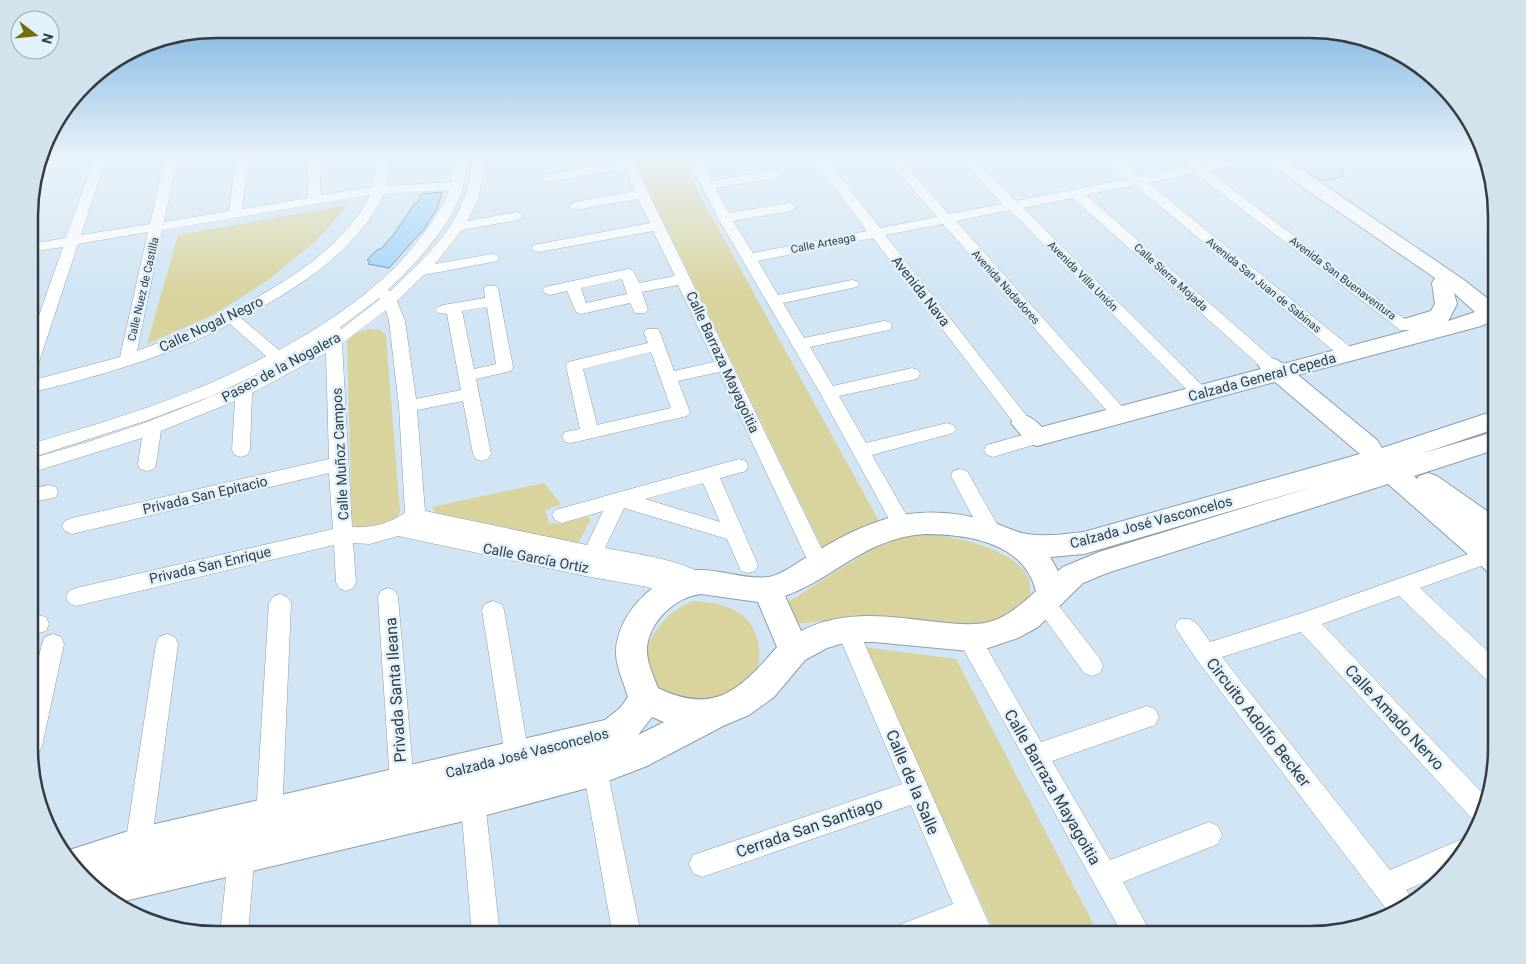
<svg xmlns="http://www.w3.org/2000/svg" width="1526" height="964" viewBox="0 0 1526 964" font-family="Roboto,sans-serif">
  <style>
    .green { fill: #d9d39d }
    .building { fill: #a1d3f6; stroke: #728592 }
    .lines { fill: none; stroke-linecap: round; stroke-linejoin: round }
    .street-casing { stroke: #8c9fad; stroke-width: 1 }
    .secondary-casing { stroke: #8c9fad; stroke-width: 2 }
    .street { fill: #fff; fill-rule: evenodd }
    .secondary { fill: #fff; fill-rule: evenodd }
    .labels { text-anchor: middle; stroke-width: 5; stroke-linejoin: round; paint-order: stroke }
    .far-street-label { font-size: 11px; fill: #343c42; stroke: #e1f2fd }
    .street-label { font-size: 14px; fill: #343c42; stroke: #e1f2fd }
    .near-street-label { font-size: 16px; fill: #343c42; stroke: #e1f2fd }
    .rim { fill: none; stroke: #343c42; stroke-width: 2.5 }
  </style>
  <rect width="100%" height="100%" fill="#d1e5f4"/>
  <path class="green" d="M633 159H680L879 521 823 549Z
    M348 205 316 241 268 280 213 315 147 344 178 235Z
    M369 329 380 330 386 335 400 512C390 530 374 527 356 528L352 523 347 341 356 333Z
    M544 483 561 504 545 510 549 523 560 524 587 517 591 519 577 546 436 513 432 507Z
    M912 533C943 534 1015 546 1029 579 1031 584 1030 593 1030 599L1002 619 977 627 862 618 794 624 785 604 872 549Z
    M693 601C723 603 751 609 758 642 760 651 760 663 756 672 746 691 705 705 685 702 675 700 666 694 659 687 629 654 660 614 693 601Z
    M864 647 956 659 1099 935H996Z"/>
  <path class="building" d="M1289 159H1335L1346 169 1341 170 1344 172H1341L1346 176 1322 181Z
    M442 192 437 209 424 229 389 268 368 264 370 261 367 260 378 249H381L394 234 411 209 416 202H418L421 194Z"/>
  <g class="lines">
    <defs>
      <path id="street" d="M94 159H106L81 235 150 224 165 159H177L164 222 229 211 236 159H248L242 209 308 198 307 159H319L321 195 373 187 377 159H389L386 186 451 182 455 159H467C466 168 465 178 463 186 454 224 416 263 388 290L390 291C433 250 466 222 473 159H485L479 196 468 221 517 212 524 216 517 220 462 230 435 264 492 254 497 255 499 258 497 261 492 262 424 275 397 301 405 321 416 399 461 390 447 314 438 313 435 310 438 307 443 305 485 298 484 289 486 286H496L498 289 513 367 511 371 476 379 491 454 488 459 482 461 476 459 473 454 463 401 417 410 425 511 587 545 603 511 562 523 555 520 552 515 555 510 739 459 746 461 748 466 746 471 720 478 758 565 755 571 748 573 741 571 727 539 624 508 605 548C628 553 699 561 709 582L706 588 699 591 683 584 685 589 682 595 675 598 648 587 585 576 398 536 370 544 353 543 356 582 353 588 346 591 339 588 336 582 334 545 76 606 69 603 66 597 69 591 76 588 333 529 329 473 72 534 65 531 62 526 65 521 72 518 329 459 326 353 252 393 250 450 247 455 241 457 235 455 232 450 235 401 161 431 156 464 154 469 147 471 140 469 138 464 142 438 30 473V459C134 430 233 394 325 338L269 369 209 397 148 420 30 458V444C110 421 193 396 266 356L230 324C167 357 99 376 30 393V381L120 357 148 232 78 244 38 365 36 369 30 370V341L63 247 30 252V244L66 238ZM449 190C444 205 435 217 426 230 389 283 335 319 279 350L241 318C296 290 357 251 384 194ZM370 195C334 271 212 323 137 351L162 230ZM379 298 380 299 341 329 340 327ZM487 307 496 364 474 369 462 311ZM386 310 389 321 399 406 405 513C387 524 373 528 352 527L342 343ZM703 483 720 522 645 499Z
        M620 159H632L829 564 826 570 819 572 812 570 719 372 678 381 690 412 687 416 571 443 565 442 562 437 565 432 580 429 566 366 568 362 648 343 644 333 646 329H658L660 333 674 371 714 362 678 285 642 292 648 310 645 313H635L630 303 581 314 576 312 567 291 550 295 545 293 542 290 545 287 628 269 633 270 639 283 675 276 653 231 539 252 534 251 532 248 534 245 539 244 650 223 638 199 575 210 568 206 575 202 635 191 625 169 548 182 542 178 548 174 621 162ZM622 279 627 294 586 303 581 288ZM651 352 671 408 597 425 583 369Z
        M687 159H699L712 181 776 170 781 171 782 174 781 177 715 188 729 213 790 203 797 207 790 211 733 221 753 253 867 231 813 159H826L880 228 937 217 887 159H900L949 214 1003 204 960 159H973L1016 201 1128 179 1105 159H1119L1140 177 1187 167 1185 164 1191 160 1200 165 1229 159H1254L1252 162 1208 171 1414 326 1412 330H1400L1195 173 1148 183 1354 350 1356 354 1354 358 1348 359 1342 358 1135 185 1086 195 1271 357 1273 361 1271 365 1265 366 1259 365 1073 198 1023 208 1206 389 1209 393 1206 397 1200 399 1194 397 1010 210 956 221 1126 411 1129 415 1126 419 1120 421 1114 419 943 224 885 235 1029 419 1032 423 1029 427 1023 429 1017 427 873 238 758 261 778 295 852 280 857 281 859 284 857 287 852 288 783 303 804 338 884 321 890 322 892 326 890 330 884 331 810 347 833 386 912 368 918 370 920 374 918 378 912 380 839 396 866 443 947 423 953 425 956 429 953 433 872 455 912 525 909 530 902 533 895 530 820 393 718 218Z
        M1037 431 1043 432 1046 437 1043 442 993 457 987 455 984 450 987 445Z
        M960 469 967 471 998 526 1001 532 998 538 991 540 984 538 951 476 953 471Z
        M49 485 56 487 58 492 56 497 30 503V489Z
        M1488 547 1495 549 1497 553 1495 561 1420 588 1497 660V685L1489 682 1399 596 1322 624 1489 800 1487 808 1480 824 1476 823 1301 632 1222 657 1390 870 1467 837 1472 839C1458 869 1434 878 1406 890L1414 901 1404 910 1390 914 1197 660 1175 627 1178 620C1195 614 1201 630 1210 642L1305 612Z
        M388 588 395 591 398 597 414 783 411 792 402 795 393 792 390 783 378 597 381 591Z
        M280 594 287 597 291 603 282 815 278 824 269 828 260 824 256 815 269 603 273 597Z
        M1045 594 1052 597 1100 659 1103 666 1100 673 1092 676 1084 673 1038 609 1034 603 1038 597Z
        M493 601 501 604 504 610 529 756 526 764 517 768 508 764 505 756 482 610 485 604Z
        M38 615 46 617 49 624 46 631 30 635V617Z
        M847 620 855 622 858 629 994 935H966L963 928 945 935H895L899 925 953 904 911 805 702 877 693 873 689 864 693 855 902 784 836 629 839 622Z
        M969 628 977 631 1041 742 1147 706 1155 709 1159 717 1155 725 1052 761 1110 860 1209 822 1218 826 1222 835 1218 844 1123 882 1152 935H1123L961 645 958 638 961 631Z
        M53 634 61 637 64 644 42 746 38 754 30 757V694L42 644 45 637Z
        M167 634 175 637 178 644 151 846 147 855 138 859 129 855 125 846 156 644 159 637Z
        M595 757 604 761 607 769 639 925 634 935H615L611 925 583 769 586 761Z
        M472 781 481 784 484 793 500 935H472L460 793 463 784Z
        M242 836 251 840 255 849 248 935H220L229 849 233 840Z"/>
      <path id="secondary" d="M1265 159H1286L1464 280 1492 302 1497 316 1495 320 1481 326 1298 375 1377 440 1382 448 1497 410V428L1421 454 1497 431V449L1414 476 1417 479 1419 476 1428 473 1437 476 1497 518V544L1493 543 1497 546V575L1487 571 1388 484 1107 573 1083 583 1038 627 1018 638 985 649 969 651 874 642H847L827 648 805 660 774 697 749 715 725 725 647 766 595 786 472 819 112 904 63 852 138 828 605 720 620 708 628 697C624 682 616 668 616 653 616 612 661 570 701 570 723 570 746 580 769 577 783 574 796 563 809 556 840 537 873 519 909 514 937 510 965 514 992 522 1004 526 1015 532 1027 534 1046 537 1065 534 1084 532L1360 454 1275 382 1037 446 1028 443 1011 423 1014 417C1028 413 1032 418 1042 427L1261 369 1258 365 1262 360C1271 357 1276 358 1283 364L1410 330 1404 329 1401 324 1404 319 1431 311 1435 304 1432 283 1435 278 1268 163ZM1454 293 1475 312 1448 321 1457 304ZM1319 485 1099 552 1063 567 1058 571 1050 557 1084 554ZM924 534C967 534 1024 542 1036 591 1024 602 1013 612 998 619 978 627 958 624 937 622 890 617 846 608 801 631L785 596C837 577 863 539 924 534ZM701 594 758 602 777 647C741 689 715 716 658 688 653 675 646 661 647 647 650 621 675 597 701 594ZM652 717 664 722 638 735Z"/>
    </defs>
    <use href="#street" class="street-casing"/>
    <use href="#secondary" class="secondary-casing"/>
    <use href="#street" class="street"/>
    <use href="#secondary" class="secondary"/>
  </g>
  <linearGradient id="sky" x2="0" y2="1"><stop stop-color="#74aede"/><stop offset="0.54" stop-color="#eaf3fa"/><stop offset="1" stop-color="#eaf3fa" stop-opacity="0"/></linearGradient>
  <rect width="1526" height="294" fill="url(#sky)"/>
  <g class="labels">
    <g class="far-street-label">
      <text transform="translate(823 243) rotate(-11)" y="4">Calle Arteaga</text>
      <text transform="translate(1083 276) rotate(45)" y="4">Avenida Villa Unión</text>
      <text transform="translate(1171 277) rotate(42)" y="4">Calle Sierra Mojada</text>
      <text transform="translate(1343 278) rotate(37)" y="4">Avenida San Buenaventura</text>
      <text transform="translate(1264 285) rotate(39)" y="4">Avenida San Juan de Sabinas</text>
      <text transform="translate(1006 287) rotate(48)" y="4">Avenida Nadadores</text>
      <text transform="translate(143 289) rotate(-77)" y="4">Calle Nuez de Castilla</text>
    </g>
    <g class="street-label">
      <text transform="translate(921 291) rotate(52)" y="5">Avenida Nava</text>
      <text transform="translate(211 324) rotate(-25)" y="5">Calle Nogal Negro</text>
      <text transform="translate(723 362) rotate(65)" y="5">Calle Barraza Mayagoitia</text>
      <text transform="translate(281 367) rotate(-28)" y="5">Paseo de la Nogalera</text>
      <text transform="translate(1262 377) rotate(-15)" y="5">Calzada General Cepeda</text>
      <text transform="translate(340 454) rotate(-93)" y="5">Calle Muñoz Campos</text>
      <text transform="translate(205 495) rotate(-13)" y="5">Privada San Epitacio</text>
      <text transform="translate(1151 522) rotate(-15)" y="5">Calzada José Vasconcelos</text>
      <text transform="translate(536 558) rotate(11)" y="5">Calle García Ortiz</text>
      <text transform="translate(210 565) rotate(-13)" y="5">Privada San Enrique</text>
      <text transform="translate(527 753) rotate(-14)" y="5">Calzada José Vasconcelos</text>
    </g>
    <g class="near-street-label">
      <text transform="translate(395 690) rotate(-94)" y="6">Privada Santa Ileana</text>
      <text transform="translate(1395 717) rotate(47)" y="6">Calle Amado Nervo</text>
      <text transform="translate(1259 722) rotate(52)" y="6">Circuito Adolfo Becker</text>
      <text transform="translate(913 782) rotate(67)" y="6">Calle de la Salle</text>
      <text transform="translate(1053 787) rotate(60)" y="6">Calle Barraza Mayagoitia</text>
      <text transform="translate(809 827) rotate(-19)" y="6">Cerrada San Santiago</text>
    </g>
  </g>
  <path d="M0 0H1526V964H0ZM216 38H1310A178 178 0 0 1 1488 216V748A178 178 0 0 1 1310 926H216A178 178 0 0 1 38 748V216A178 178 0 0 1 216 38Z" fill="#d3e3ee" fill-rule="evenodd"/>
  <path class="rim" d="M216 38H1310A178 178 0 0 1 1488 216V748A178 178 0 0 1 1310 926H216A178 178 0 0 1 38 748V216A178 178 0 0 1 216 38Z"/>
  <g transform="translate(35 35) rotate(106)"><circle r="24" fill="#e1f2fd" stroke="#9ca9b2"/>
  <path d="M0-4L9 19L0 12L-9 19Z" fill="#756c06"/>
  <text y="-8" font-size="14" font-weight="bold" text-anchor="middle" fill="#343c42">N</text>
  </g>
</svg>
